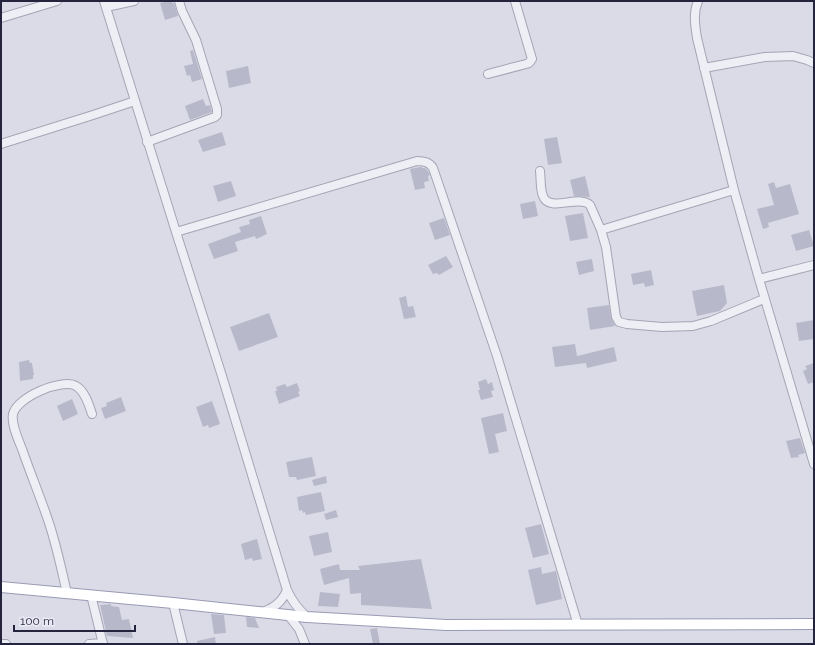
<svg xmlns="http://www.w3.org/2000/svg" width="815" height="645" viewBox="0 0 815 645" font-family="Raleway,sans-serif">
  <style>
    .building { fill: #b8b8cb }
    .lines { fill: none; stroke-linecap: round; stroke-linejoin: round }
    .minor-casing { stroke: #a4a4b5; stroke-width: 10 }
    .major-casing { stroke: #999ab4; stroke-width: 12 }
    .minor { stroke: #eeeef5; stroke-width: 8 }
    .major { stroke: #fff; stroke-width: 10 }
  </style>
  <rect width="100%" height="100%" fill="#dbdbe7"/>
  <path class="building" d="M168 1H172V3H174L178 16 165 20 160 3Z
    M193 50 202 79 192 82 190 75 187 76 184 66 193 64 190 51Z
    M248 66 251 83 229 88 226 71Z
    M203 99 206 106 210 105 212 112 190 120 185 106Z
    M222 132 226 145 203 152 198 140Z
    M557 137 562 163 548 165 544 139Z
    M420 167H422V168H425L428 171 430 175 428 176 429 181 424 182 425 188 415 190 410 169Z
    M585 176 590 197 574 196 570 180Z
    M231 181 236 196 218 202 213 186Z
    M774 182 776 188 790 184 799 214 768 223 769 227 763 229 757 209 774 205 768 184Z
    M535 201 538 216 523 219 520 204Z
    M583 213 588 238 570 241 565 216Z
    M261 216 267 234 256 239 255 236 235 242 238 251 214 259 208 244 241 232 239 227 250 224 249 220Z
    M444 218 450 235 435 240 429 223Z
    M809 230 814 246 796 251 791 235Z
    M446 256 453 267 439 275 437 273 433 274 428 265Z
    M592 259 594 271 579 275 576 262Z
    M651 270 654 285 645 287 644 283 633 285 631 274Z
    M724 285 727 303 720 311 697 316 692 291Z
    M406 296 408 307 413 306 416 317 404 319 399 298Z
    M609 305 611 318 615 326 590 330 587 308Z
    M269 313 278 337 239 351 230 327Z
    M814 320V339L799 341 796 323Z
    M575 344 577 356 614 347 617 361 587 368 586 363 555 367 552 347Z
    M29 360 30 363H32L34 375H33V379L20 381 19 362Z
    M814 363V382L808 384 803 371 807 369 805 366Z
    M486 379 488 384 492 382 494 390 491 391 493 397 481 400 478 390H480L478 382Z
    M297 383 300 391 298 392 300 396 279 404 275 391H277L276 387 285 384 287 387Z
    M121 397 126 411 105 419 101 408 107 406 106 403Z
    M72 399 78 414 63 421 57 406Z
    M212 401 220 424 209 428 208 425 203 427 196 407Z
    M503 413 507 431 495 434 499 452 489 454 481 418Z
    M800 438 805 453 798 455 799 457 791 458 786 441Z
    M312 457 316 476 297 480 296 477H289L286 462Z
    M326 476 327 483 314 486 312 480Z
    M321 492 325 511 306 515 305 512 303 513 302 510 299 511 297 497Z
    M336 510 338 517 326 520 324 514Z
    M541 524 549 554 533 558 525 528Z
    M328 532 332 552 314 556 309 536Z
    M257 539 262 559 253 561 252 558 245 560 241 544Z
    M421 559 432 609 361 605V593L350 594 349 578 324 585 320 569 339 564 340 570H360L358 566Z
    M541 567 542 574 556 571 562 599 536 605 528 570Z
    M320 592 340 594 338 607 318 606Z
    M111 604V606L119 607 122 620 129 619 133 638 107 636 100 605Z
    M211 614 224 615 226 633 214 634Z
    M246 617 255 618 259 628 247 627Z
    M377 628 380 644H373L370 629Z
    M215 637 216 644H197V641Z"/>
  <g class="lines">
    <defs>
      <path id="minor" d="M104 1 176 232 222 376 287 590C292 601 298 609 307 617
        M698 1C693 13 695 25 697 38L734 190 759 279 814 464
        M106 7 134 1
        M1 18 57 1
        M704 68 765 57 793 56 807 60 814 63
        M488 74 526 64 529 63 532 59 515 1
        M147 142 215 117 217 115V109L196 40 182 11 179 1
        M1 144 93 115 135 101
        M540 171C541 179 540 189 543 196 549 213 580 194 590 205L601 230
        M734 190 601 230 606 247 616 317 619 322 627 324 662 327 693 326 711 321 764 299
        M176 232 417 161C424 161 429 162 433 168L497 356 578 625
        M759 279 814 265
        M67 593C61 568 56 542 47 517 39 494 30 472 22 449 18 439 11 424 13 414 17 397 62 378 76 386 85 391 89 405 92 414
        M91 595 103 644
        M173 603 183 644
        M263 612C275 607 282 602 287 590
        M288 615 299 629 305 644
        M1 644H6
        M89 644 103 643"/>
      <path id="major" d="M1 587 173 603 307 617 446 625 814 624"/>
    </defs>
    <use href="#minor" class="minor-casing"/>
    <use href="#major" class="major-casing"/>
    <use href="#minor" class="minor"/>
    <use href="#major" class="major"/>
  </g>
  <rect width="815" height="645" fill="none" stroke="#24243f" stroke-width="4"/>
  <path d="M14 625v6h121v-6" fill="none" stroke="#24243f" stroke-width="2"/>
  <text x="20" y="625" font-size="12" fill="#24243f" stroke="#eaebf5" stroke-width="3" paint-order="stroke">100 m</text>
</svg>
